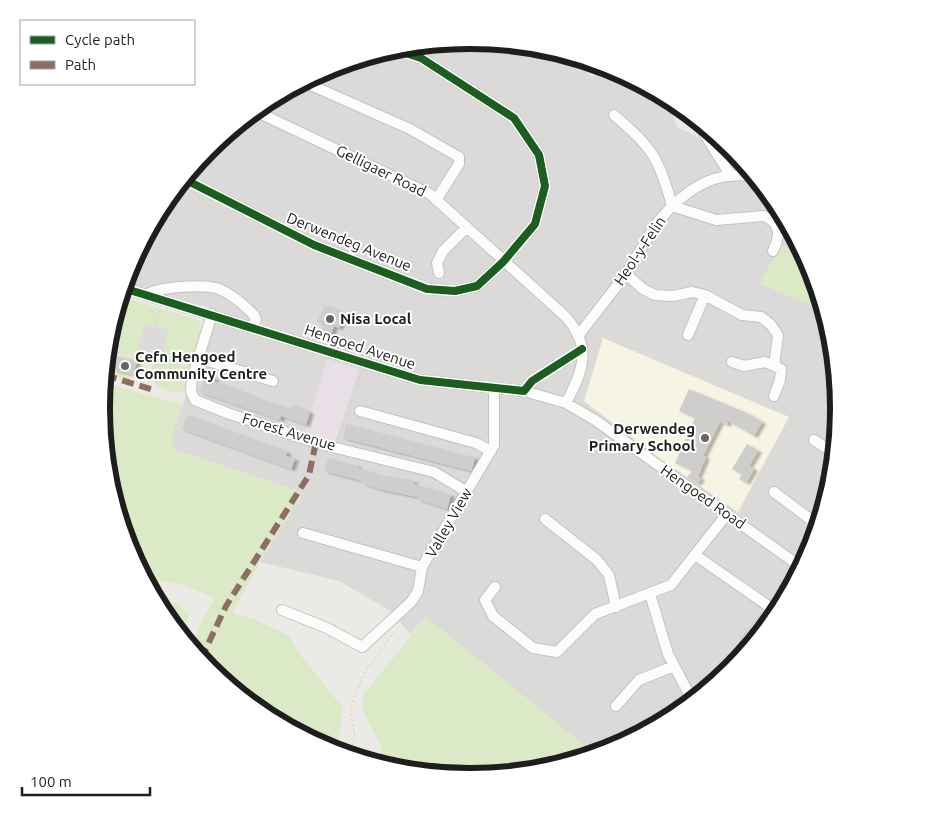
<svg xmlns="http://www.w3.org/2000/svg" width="940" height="817" viewBox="0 0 940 817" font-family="Ubuntu,sans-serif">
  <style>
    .residential { fill: #dbdad8 }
    .industrial { fill: #e9dfe6 }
    .education { fill: #f6f4e2 }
    .grass { fill: #dbe9c6 }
    .parking { fill: #dcdbda }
    .building { fill: #d0cecc; filter: url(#shadow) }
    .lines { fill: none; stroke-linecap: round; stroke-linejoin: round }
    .minor-casing { stroke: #c3c2c1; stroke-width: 12 }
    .path { stroke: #d9cbca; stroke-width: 1; stroke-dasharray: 2.5 2.5; stroke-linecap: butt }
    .minor { stroke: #fcfcfb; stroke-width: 10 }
    .quiet { stroke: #8d6e63; stroke-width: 6; stroke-dasharray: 12 6; stroke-linecap: butt }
    .cycleway-casing { stroke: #fff; stroke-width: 11 }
    .cycleway { stroke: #1b5e20; stroke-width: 8 }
    .poi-dot { fill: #666564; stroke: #fff; stroke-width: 2 }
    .labels { text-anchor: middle; stroke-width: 4; stroke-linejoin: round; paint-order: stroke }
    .street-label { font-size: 15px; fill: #1e1e1e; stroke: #fff }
    .poi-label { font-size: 15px; font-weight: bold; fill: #1e1e1e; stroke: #fff; text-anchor: start }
    .rim { fill: none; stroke: #1e1e1e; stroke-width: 6 }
  </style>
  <defs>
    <filter id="shadow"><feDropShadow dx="4" dy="2" stdDeviation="1" flood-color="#0004"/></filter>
  </defs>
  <rect width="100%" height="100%" fill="#eceae7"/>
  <path class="residential" d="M470 40 500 43 507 50 526 46 542 47 567 55 592 77 606 67 667 98 677 127 702 139 731 181H758L777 204 811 268 831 337 838 409 831 481 810 550 776 613 730 669 674 715 611 749 595 754 426 617 411 634 389 610 339 581 260 562 302 495 290 488 172 449V435L183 405 209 307 124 285 130 267 164 204 210 148 266 102 329 68 398 47Z"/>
  <path class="industrial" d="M327 359 359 370 335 442 305 431Z"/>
  <path class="education" d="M603 338 789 417 738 512 661 460 584 401Z"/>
  <path class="grass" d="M781 245 800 248 811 268 823 310 759 284Z
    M121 297 200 320 202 328 185 388 182 393 172 392 156 386 151 374 152 364 160 365 169 330 145 324 137 352 147 355 143 369 135 367 137 362 117 356 116 359 109 358 108 364 113 365 112 369 131 374 130 381 105 374 109 336Z
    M104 383 183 405 172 435 173 449 290 488 303 495 260 562 233 613 254 619 288 635 299 653 343 708 337 751 265 715 209 669 192 648 203 617 215 598 183 585 160 581 150 589C143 575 134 562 129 548 110 496 98 438 104 383Z
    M177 602 190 615 180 633 159 605Z
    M426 617 595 754C578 759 560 765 543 770 497 780 424 778 379 764L381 747 362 708 364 694Z"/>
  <path class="parking" d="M145 324 169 330 160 366 145 362 147 355 137 352Z"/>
  <path class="building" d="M325 305 345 313 339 328 334 326 330 338 320 335 324 324 317 322Z
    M116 356 137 361 133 375 112 369 113 365 108 364 109 358 116 359Z
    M205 375 215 378 214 381 266 401 291 409 292 405 310 412 306 425 281 416 280 420 199 392Z
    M689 389 747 413 762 422 754 436 728 421 727 425 720 422 703 456 706 457 698 476 701 479 697 484 687 477 692 471 675 463 695 418 679 411Z
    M187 415 287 452 286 456 295 459 291 469 182 429Z
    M346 424 475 458 472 469 471 471 343 438Z
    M747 444 758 451 749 466 754 469 746 483 739 479 742 475 732 469Z
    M328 458 358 466V468L376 474 414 481 413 484 451 495 447 509 417 499V497L379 489 361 483 362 481 324 471Z"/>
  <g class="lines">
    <defs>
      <path id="minor" d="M304 82 410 129 459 157V164L436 200
        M255 111 430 194 565 316C593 347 583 371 566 403
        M695 119 731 176
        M184 179 314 245 427 289 455 291 477 286 503 262 535 224 545 186 539 155 514 118 421 58 393 49
        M672 206 716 220 764 216C782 224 780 236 773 251
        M672 206C697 183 718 172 753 176
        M439 273 437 263 443 251 466 228
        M626 274 643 289 655 295 673 296 692 292 705 295 742 315 761 317 771 325 778 335 774 366
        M123 288 420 380 524 391 532 381 582 349
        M146 295C158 287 200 284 216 288 229 292 244 305 254 315L256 320 253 327
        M212 314 192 379 191 392 195 400 227 413 324 445 434 472 467 492
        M688 335 705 295
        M578 336 626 274 656 224 672 206C659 157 652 148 614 115
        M198 358 273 381
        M732 362 744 366 765 362 781 369 780 380 774 396
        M524 391 566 403 595 420 801 567
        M360 411 476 443 491 451
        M814 440 834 453
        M774 492 818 525
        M545 519 597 560 609 575 616 607
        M303 533 422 567 494 445V389
        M695 555 777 612
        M495 587 485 600 493 616 533 648 557 652 595 614 671 585 727 514
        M650 594 668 654 692 700
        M282 610 327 628 362 647 411 602 418 591 422 567
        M745 643 772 609
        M616 706 639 680 674 666"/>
    </defs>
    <use href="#minor" class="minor-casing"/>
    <path class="path" d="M155 326 159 310
      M338 440 361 373
      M428 593 458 559 474 557C508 518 535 457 559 411
      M622 712 643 732
      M349 755 355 737 350 708 363 675 395 630"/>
    <use href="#minor" class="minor"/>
    <path class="quiet" d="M105 375 154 390
      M201 659 226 606 309 475 316 442"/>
    <defs>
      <path id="cycleway" d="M184 179 314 245 427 289 455 291 477 286 503 262 535 224 545 186 539 155 514 118 421 58 393 49
        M123 288 420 380 524 391 532 381 582 349"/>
    </defs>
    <use href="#cycleway" class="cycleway-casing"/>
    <use href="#cycleway" class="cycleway"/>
  </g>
  <g class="poi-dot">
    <circle cx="330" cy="319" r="5"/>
    <circle cx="125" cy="366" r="5"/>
    <circle cx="705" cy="438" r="5"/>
  </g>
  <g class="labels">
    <g class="street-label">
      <text transform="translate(381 171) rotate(26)" y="5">Gelligaer Road</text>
      <text transform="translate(349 242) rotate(22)" y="5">Derwendeg Avenue</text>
      <text transform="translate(640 251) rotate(-56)" y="5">Heol-y-Felin</text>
      <text transform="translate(360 347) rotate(18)" y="5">Hengoed Avenue</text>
      <text transform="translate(289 432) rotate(17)" y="5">Forest Avenue</text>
      <text transform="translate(703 497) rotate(35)" y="5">Hengoed Road</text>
      <text transform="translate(449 523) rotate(-60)" y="5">Valley View</text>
    </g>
    <g class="poi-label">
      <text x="340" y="324">Nisa Local</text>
      <text x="135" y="362">Cefn Hengoed<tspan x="135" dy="17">Community Centre</tspan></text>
      <text x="695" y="434" text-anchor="end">Derwendeg<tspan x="695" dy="17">Primary School</tspan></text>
    </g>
  </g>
  <path d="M0 0H940V817H0ZM469 49H471A359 359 0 0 1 830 408V409A359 359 0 0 1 471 768H469A359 359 0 0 1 110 409V408A359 359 0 0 1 469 49Z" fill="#fff" fill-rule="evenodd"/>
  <path class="rim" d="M469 49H471A359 359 0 0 1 830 408V409A359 359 0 0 1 471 768H469A359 359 0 0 1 110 409V408A359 359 0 0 1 469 49Z"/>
  <rect x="20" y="20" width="175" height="65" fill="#ffffff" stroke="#a5a5a5"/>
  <rect x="30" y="36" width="25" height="8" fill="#1b5e20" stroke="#a5a5a5"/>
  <text x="65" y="45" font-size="15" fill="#1e1e1e">Cycle path</text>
  <rect x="30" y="61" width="25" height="8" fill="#8d6e63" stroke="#a5a5a5"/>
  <text x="65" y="70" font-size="15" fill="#1e1e1e">Path</text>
  <path d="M22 787v8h128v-8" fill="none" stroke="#1e1e1e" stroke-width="2.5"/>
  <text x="30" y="787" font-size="15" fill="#1e1e1e" stroke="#ffffff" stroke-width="4" paint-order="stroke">100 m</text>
</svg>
